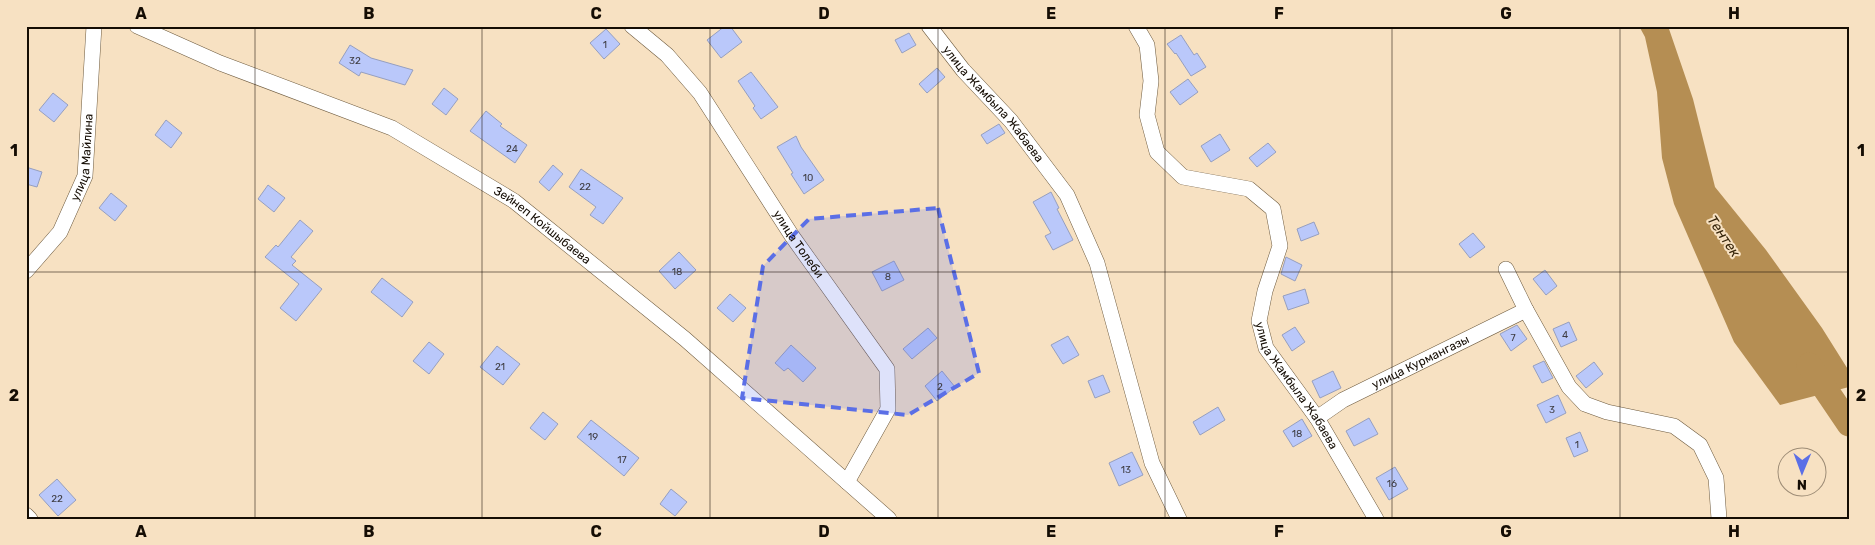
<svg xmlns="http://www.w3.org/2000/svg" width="1875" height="545" viewBox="0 0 1875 545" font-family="Rubik,sans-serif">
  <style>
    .water { fill: #b58e53 }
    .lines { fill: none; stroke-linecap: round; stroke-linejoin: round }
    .river { stroke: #b58e53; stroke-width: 25 }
    .building { fill: #bac8fa; stroke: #969fbf }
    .street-casing { stroke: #6e5b3f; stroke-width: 16 }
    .street { stroke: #fff; stroke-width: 15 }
    .marked { fill: #5b6fe6; fill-opacity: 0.2; stroke: #5b6fe6; stroke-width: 4; stroke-dasharray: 10 6; stroke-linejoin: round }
    .grid { fill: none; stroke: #150d04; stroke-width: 1; stroke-opacity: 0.55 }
    .labels { text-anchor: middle; stroke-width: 4; stroke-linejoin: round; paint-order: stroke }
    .number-label { font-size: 10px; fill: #3e3c42 }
    .street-label { font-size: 12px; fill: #150d04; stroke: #f7e1c2 }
    .water-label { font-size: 14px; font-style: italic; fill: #37260b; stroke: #f7e1c2 }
    .neatline { fill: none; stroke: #150d04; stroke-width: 2 }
    .grid-label { font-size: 16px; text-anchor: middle; font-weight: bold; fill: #150d04 }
  </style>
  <rect width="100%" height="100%" fill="#f7e1c2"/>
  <path class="water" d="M1639 26H1668L1693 99 1715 187 1766 250 1822 328 1849 371V387L1780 405 1734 342 1674 204 1662 158 1657 92 1645 37Z"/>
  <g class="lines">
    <path class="river" d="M1809 365 1849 424"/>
  </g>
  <path class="building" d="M725 26H730L742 42 721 58 707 40Z
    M606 29 620 44 604 59 590 43Z
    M909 33 916 45 902 53 895 40Z
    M1181 35 1194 55 1197 53 1206 67 1191 76 1176 53 1175 54 1167 44Z
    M350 45 371 58 413 70 405 85 361 72 359 76 339 63Z
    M937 68 945 77 927 93 919 84Z
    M751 72 778 107 761 119 753 108 755 106 738 81Z
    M1188 79 1198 92 1180 105 1170 92Z
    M444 88 458 99 446 115 432 104Z
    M53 93 68 105 54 122 39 110Z
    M486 111 502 124 500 126 527 145 515 163 470 131Z
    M166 120 182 133 171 148 155 135Z
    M999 124 1005 133 987 144 981 135Z
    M1220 134 1230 150 1211 162 1201 146Z
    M796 136 801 147 824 180 804 194 791 174 793 173 777 147Z
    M1268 143 1276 152 1257 167 1249 158Z
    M553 165 563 174 549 191 539 182Z
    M26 167 42 172 37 187 26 184Z
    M581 169 623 198 603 224 590 215 596 207 569 187Z
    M268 185 285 198 274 212 258 199Z
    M1051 192 1059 208 1057 209 1073 240 1053 250 1045 236 1051 233 1033 202Z
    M111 193 127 206 115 221 99 208Z
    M300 220 313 231 291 257 296 261 292 265 322 289 296 321 280 308 299 284 265 257 276 245 278 247Z
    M1314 222 1319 234 1301 241 1297 229Z
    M1473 233 1485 247 1470 258 1459 244Z
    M679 252 696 270 675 289 659 271Z
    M1286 257 1302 265 1295 281 1281 274Z
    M894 261 904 280 882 291 872 272Z
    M1545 270 1557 286 1546 295 1533 279Z
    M382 278 413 302 402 317 371 292Z
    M1305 289 1309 303 1288 310 1283 296Z
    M730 294 746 308 733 322 717 308Z
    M1569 322 1577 340 1561 347 1553 329Z
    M1517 325 1527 339 1511 351 1500 334Z
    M1295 327 1305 342 1292 351 1282 335Z
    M928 328 937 338 912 359 903 349Z
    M1068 336 1079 355 1063 364 1051 345Z
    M429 342 444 354 429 374 413 361Z
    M791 345 816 368 803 382 788 368 784 371 775 363Z
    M497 346 520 364 503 385 480 367Z
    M1544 361 1553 378 1542 383 1533 366Z
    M1594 362 1603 374 1586 388 1576 376Z
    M942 371 955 387 937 401 925 386Z
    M1333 371 1341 388 1320 398 1312 381Z
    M1103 375 1110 392 1095 398 1088 381Z
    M1558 395 1566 413 1546 423 1537 405Z
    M1218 407 1225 420 1200 435 1193 422Z
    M543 412 558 424 545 440 530 428Z
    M1369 418 1378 434 1354 446 1346 431Z
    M1302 419 1312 436 1293 447 1283 431Z
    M591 420 639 458 624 476 577 437Z
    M1580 432 1588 451 1574 457 1566 438Z
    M1132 452 1143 475 1119 486 1109 463Z
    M1395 467 1408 489 1389 500 1376 478Z
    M57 479 76 500 58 516 39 495Z
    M671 489 687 502 675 516 660 504Z"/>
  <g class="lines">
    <defs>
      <g id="street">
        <path id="s1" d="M137 26 220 63 392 128 514 201 685 339 889 519"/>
        <path id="s2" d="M632 26 667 55 700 93 792 236 887 369 888 409 847 482"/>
        <path id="s3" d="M929 26 963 70 1011 121 1067 195 1097 263 1152 463 1179 519"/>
        <path id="s4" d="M1136 26 1147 45 1151 81 1147 115 1157 152 1183 177 1249 189 1273 209 1280 246 1265 291 1259 321 1266 348 1317 418 1376 519"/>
        <path d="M1506 269 1526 310 1569 387 1585 404 1607 412 1674 426 1700 445 1716 478 1719 519"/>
        <path id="s5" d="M26 271 60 232 85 176 94 26"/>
        <path id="s6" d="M1317 418 1343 400 1526 310"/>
        <path d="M26 515 30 519"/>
      </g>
    </defs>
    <use href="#street" class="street-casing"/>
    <use href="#street" class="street"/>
  </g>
  <path class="marked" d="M938 208 979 373 908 415 742 398 763 266 809 219Z"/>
  <path class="grid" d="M255 26V519M482 26V519M710 26V519M938 26V519M1165 26V519M1392 26V519M1620 26V519M26 272H1849"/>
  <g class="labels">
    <g class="number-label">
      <text x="605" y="48">1</text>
      <text x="355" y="64">32</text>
      <text x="512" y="152">24</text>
      <text x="808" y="181">10</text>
      <text x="585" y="190">22</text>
      <text x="677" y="275">18</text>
      <text x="888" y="280">8</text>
      <text x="1565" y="338">4</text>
      <text x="1513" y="341">7</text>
      <text x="500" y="370">21</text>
      <text x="940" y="390">2</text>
      <text x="1552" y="413">3</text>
      <text x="1297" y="437">18</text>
      <text x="593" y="440">19</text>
      <text x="1577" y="448">1</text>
      <text x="622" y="463">17</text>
      <text x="1126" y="473">13</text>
      <text x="1392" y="487">16</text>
      <text x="57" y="502">22</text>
    </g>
    <g class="street-label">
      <text dy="4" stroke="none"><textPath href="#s3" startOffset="101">улица Жамбыла Жабаева</textPath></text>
      <text dy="4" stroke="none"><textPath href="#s5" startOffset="131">улица Майлина</textPath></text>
      <text dy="4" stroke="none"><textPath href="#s1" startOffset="454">Зейнеп Койшыбаева</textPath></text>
      <text dy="4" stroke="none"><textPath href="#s2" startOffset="276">улица Толеби</textPath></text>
      <text dy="4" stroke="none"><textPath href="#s6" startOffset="118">улица Курмангазы</textPath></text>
      <text dy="4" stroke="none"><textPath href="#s4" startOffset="456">улица Жамбыла Жабаева</textPath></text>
    </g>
    <g class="water-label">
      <text transform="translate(1724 236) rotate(56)" y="5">Тентек</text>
    </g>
  </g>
  <rect width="1875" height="545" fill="none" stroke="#f7e1c2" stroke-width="55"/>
  <g transform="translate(1802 472) rotate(181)"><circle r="24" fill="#f7e1c2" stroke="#9d8c76"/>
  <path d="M0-4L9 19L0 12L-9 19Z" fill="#5b6fe6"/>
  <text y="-8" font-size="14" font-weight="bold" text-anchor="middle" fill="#150d04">N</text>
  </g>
  <rect x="28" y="28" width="1820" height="490" class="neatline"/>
  <g class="grid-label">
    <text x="141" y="19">A</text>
    <text x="369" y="19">B</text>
    <text x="596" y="19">C</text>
    <text x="824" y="19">D</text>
    <text x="1051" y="19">E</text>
    <text x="1279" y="19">F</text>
    <text x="1506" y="19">G</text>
    <text x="1734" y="19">H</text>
    <text x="14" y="156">1</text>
    <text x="1861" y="156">1</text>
    <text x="14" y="401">2</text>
    <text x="1861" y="401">2</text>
    <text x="141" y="537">A</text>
    <text x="369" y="537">B</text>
    <text x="596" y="537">C</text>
    <text x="824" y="537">D</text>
    <text x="1051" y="537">E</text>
    <text x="1279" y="537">F</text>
    <text x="1506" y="537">G</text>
    <text x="1734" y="537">H</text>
  </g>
</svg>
